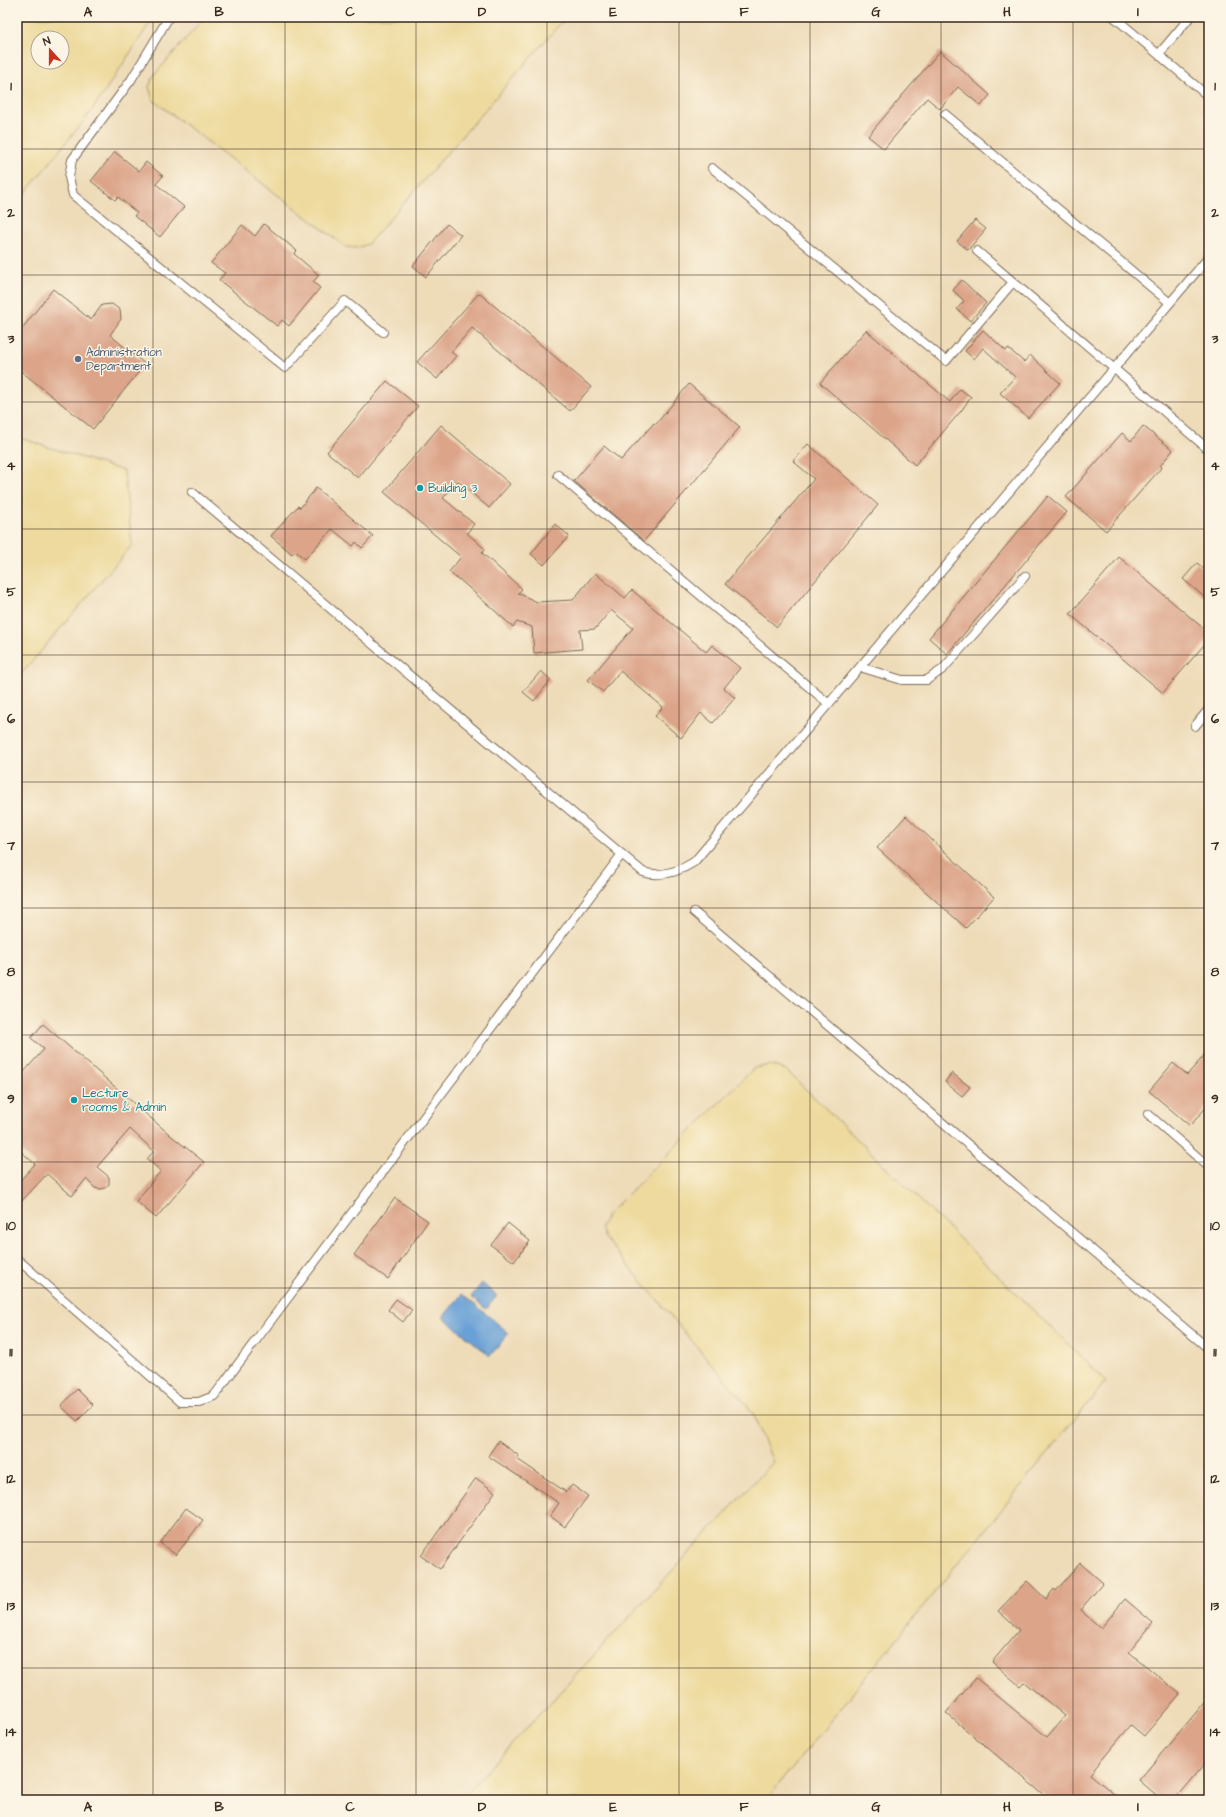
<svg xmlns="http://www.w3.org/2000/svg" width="1226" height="1817" viewBox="0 0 1226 1817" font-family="'Architects Daughter',sans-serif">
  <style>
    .sand { fill: #eeda9e; stroke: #94825e; fill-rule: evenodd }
    .water { fill: #69a0d6; stroke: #52657a }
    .building { fill: #dca489 }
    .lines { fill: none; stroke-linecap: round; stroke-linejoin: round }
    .service-casing { stroke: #7a6854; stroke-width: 10 }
    .service { stroke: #fff; stroke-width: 8 }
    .grid { fill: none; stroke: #3b2a1e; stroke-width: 1; stroke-opacity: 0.55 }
    .service-dot { fill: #5c6f8a; stroke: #fcf5e5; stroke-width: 1.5 }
    .culture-dot { fill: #0f9aa8; stroke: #fcf5e5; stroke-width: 1.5 }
    .labels { text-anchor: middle; stroke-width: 3; stroke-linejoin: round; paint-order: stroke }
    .service-label { font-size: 12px; fill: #4e5e75; stroke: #fcf5e5; text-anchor: start }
    .culture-label { font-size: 12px; fill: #0d838f; stroke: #fcf5e5; text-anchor: start }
    .neatline { fill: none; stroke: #3b2a1e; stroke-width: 1.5 }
    .grid-label { font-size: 13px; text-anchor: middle; font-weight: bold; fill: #3b2a1e }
  </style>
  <rect width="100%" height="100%" fill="#fcf5e5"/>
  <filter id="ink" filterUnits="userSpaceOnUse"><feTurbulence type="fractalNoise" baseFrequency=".025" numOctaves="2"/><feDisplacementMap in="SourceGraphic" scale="8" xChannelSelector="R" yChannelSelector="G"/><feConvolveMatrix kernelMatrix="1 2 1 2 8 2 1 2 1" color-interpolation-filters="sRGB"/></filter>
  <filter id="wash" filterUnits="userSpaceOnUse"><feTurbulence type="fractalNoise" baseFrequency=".012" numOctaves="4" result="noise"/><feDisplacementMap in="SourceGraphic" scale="16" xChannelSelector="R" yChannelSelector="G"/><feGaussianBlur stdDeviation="0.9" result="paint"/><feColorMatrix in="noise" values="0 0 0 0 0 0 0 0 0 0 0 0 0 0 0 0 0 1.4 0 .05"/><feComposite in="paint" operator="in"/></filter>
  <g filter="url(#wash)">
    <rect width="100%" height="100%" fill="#eedcb9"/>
    <path class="sand" d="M17 17H154L91 112 17 203ZM38 38H62V62H38Z
      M205 17H566L368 244 357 248 346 247 153 100 149 87 154 75Z
      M17 437 124 471 132 545 17 679Z
      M770 1065 786 1070 1106 1381 766 1800H460L773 1462 753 1413 605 1238 601 1228 607 1215 754 1068Z"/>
    <path class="water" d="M482 1283 497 1296 486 1309 471 1297Z
      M462 1294 509 1333 490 1356 443 1317Z"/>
    <g id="blocks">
      <path class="building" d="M940 51 990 95 981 106 958 87 940 109 927 98 884 149 868 136Z
        M115 152 139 171 146 162 163 176 156 184 184 207 160 237 134 216 137 213 118 197 115 200 91 181Z
        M975 220 986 229 968 250 957 241Z
        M264 224 297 251 294 254 319 275 313 282 320 288 289 326 282 320 277 326 219 280 225 273 211 263 242 225 255 236Z
        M447 224 461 235 426 277 413 266Z
        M962 280 986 303 970 321 957 309 964 301 953 290Z
        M53 289 91 320 102 305 112 304 120 310 121 319 110 335 145 364 93 429 17 368V335Z
        M479 293 591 387 570 411 472 328 451 352 456 356 437 379 417 362Z
        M866 330 950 402 960 389 971 397 961 411 915 465 820 383Z
        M983 330 1006 351 1008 348 1024 362 1030 355 1060 383 1028 418 1000 393 1015 377 983 348 974 359 965 351Z
        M387 381 418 406 358 478 327 452Z
        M689 384 740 427 644 541 574 481 604 446 621 460 654 423 656 424Z
        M441 425 510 484 489 508 458 481 443 498 474 524 467 533 485 549 482 553 522 589 518 593 537 602 573 600 595 573 625 598 632 590 706 652 712 645 740 668 724 688 735 698 713 723 701 713 681 738 655 716 663 707 620 671 603 692 588 680 633 628 611 610 595 629 580 630 582 649 534 653 532 627 517 622 513 627 459 579 458 580 449 572 461 557 384 492Z
        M1143 426 1173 450 1160 466 1162 467 1106 531 1066 497 1122 433 1131 441Z
        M808 444 878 505 777 627 725 584 814 479 793 461Z
        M316 488 373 536 362 548 356 542 353 546 332 529 305 559 295 551 292 554 271 536 298 506 300 508Z
        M1048 496 1067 512 947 654 929 638Z
        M555 524 569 536 544 565 531 554Z
        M1119 557 1209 633V639L1163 693 1070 614Z
        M1197 563 1209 573V601L1183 579Z
        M541 671 551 680 534 701 523 692Z
        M906 816 994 897 966 928 877 848Z
        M43 1024 169 1134 204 1162 156 1218 136 1201 161 1171 147 1159 154 1151 130 1129 97 1167 109 1177V1184L105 1188 101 1189 95 1188 86 1179 72 1196 47 1174 17 1206V1184L35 1164 17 1148V1080L44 1049 31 1038Z
        M1209 1050V1104L1190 1126 1149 1091 1173 1063 1187 1075Z
        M952 1073 970 1087 962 1096 945 1082Z
        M395 1198 428 1221 388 1279 354 1255Z
        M508 1223 530 1241 514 1262 491 1245Z
        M396 1299 412 1310 403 1322 388 1310Z
        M77 1389 93 1405 77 1421 61 1406Z
        M498 1441 519 1456 517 1459 566 1492 572 1485 588 1496 565 1527 550 1516 559 1503 488 1456Z
        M476 1478 495 1492 440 1569 421 1556Z
        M186 1508 203 1520 176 1555 160 1543Z
        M1080 1563 1103 1583 1080 1610 1101 1628 1125 1599 1153 1623 1129 1652 1180 1694 1144 1736 1131 1725 1090 1774 1121 1800H1050L946 1713 976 1678 1047 1737 1065 1716 1024 1682 1020 1686 992 1662 1019 1630 998 1611 1027 1581 1046 1599 1054 1589 1056 1591Z
        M1209 1697V1758L1174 1800H1162L1139 1780Z"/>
    </g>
  </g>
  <g filter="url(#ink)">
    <use href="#blocks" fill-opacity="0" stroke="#7a6854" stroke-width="1"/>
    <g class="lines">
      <defs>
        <path id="service" d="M169 17 131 80 72 160 69 177 73 195 285 368 345 301 383 332
          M1114 17 1209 97
          M1159 54 1190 17
          M945 114 1170 303
          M712 168 946 361 1013 282
          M977 251 1209 450
          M558 475 829 704
          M192 492 643 872C661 878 678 872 694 862L1209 257
          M860 667 902 680H927L943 669 1025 576
          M1195 726 1209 709
          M694 912 1209 1349
          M1148 1114 1209 1167
          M17 1259 180 1402H199L214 1396 622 854"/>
      </defs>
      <use href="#service" class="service-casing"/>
      <use href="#service" class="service"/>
    </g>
  </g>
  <path class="grid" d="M153 17V1800M285 17V1800M416 17V1800M547 17V1800M679 17V1800M810 17V1800M941 17V1800M1073 17V1800M17 149H1209M17 275H1209M17 402H1209M17 529H1209M17 655H1209M17 782H1209M17 908H1209M17 1035H1209M17 1162H1209M17 1288H1209M17 1415H1209M17 1542H1209M17 1668H1209"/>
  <circle class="service-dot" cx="78" cy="359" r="4"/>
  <g class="culture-dot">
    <circle cx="420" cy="488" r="4"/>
    <circle cx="74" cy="1100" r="4"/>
  </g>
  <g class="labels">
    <g class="service-label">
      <text x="86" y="356">Administration<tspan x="86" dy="14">Department</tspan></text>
    </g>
    <g class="culture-label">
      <text x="428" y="492">Building 3</text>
      <text x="82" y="1097">Lecture<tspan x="82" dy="14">rooms &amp; Admin</tspan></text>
    </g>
  </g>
  <rect width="1226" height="1817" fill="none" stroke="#fcf5e5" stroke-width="44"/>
  <g transform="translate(50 50) rotate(339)"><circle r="19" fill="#fcf5e5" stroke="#afa495"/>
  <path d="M0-3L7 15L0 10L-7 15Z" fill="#c8321e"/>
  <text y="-6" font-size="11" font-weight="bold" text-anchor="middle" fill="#3b2a1e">N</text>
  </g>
  <rect x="22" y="22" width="1182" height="1773" class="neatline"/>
  <g class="grid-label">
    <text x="88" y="16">A</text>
    <text x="219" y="16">B</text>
    <text x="350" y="16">C</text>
    <text x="482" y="16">D</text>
    <text x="613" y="16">E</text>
    <text x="744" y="16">F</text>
    <text x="876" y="16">G</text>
    <text x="1007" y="16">H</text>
    <text x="1138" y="16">I</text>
    <text x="11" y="90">1</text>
    <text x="1215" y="90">1</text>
    <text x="11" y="217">2</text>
    <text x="1215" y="217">2</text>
    <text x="11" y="343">3</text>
    <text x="1215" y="343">3</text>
    <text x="11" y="470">4</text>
    <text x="1215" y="470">4</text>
    <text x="11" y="596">5</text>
    <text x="1215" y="596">5</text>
    <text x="11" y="723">6</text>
    <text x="1215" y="723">6</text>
    <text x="11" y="850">7</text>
    <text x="1215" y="850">7</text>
    <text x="11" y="976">8</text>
    <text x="1215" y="976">8</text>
    <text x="11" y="1103">9</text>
    <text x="1215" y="1103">9</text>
    <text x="11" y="1230">10</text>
    <text x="1215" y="1230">10</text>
    <text x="11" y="1356">11</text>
    <text x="1215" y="1356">11</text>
    <text x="11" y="1483">12</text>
    <text x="1215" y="1483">12</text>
    <text x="11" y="1610">13</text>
    <text x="1215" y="1610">13</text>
    <text x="11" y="1736">14</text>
    <text x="1215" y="1736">14</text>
    <text x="88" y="1811">A</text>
    <text x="219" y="1811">B</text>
    <text x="350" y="1811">C</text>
    <text x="482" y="1811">D</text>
    <text x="613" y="1811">E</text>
    <text x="744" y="1811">F</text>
    <text x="876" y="1811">G</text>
    <text x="1007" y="1811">H</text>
    <text x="1138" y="1811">I</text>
  </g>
</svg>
